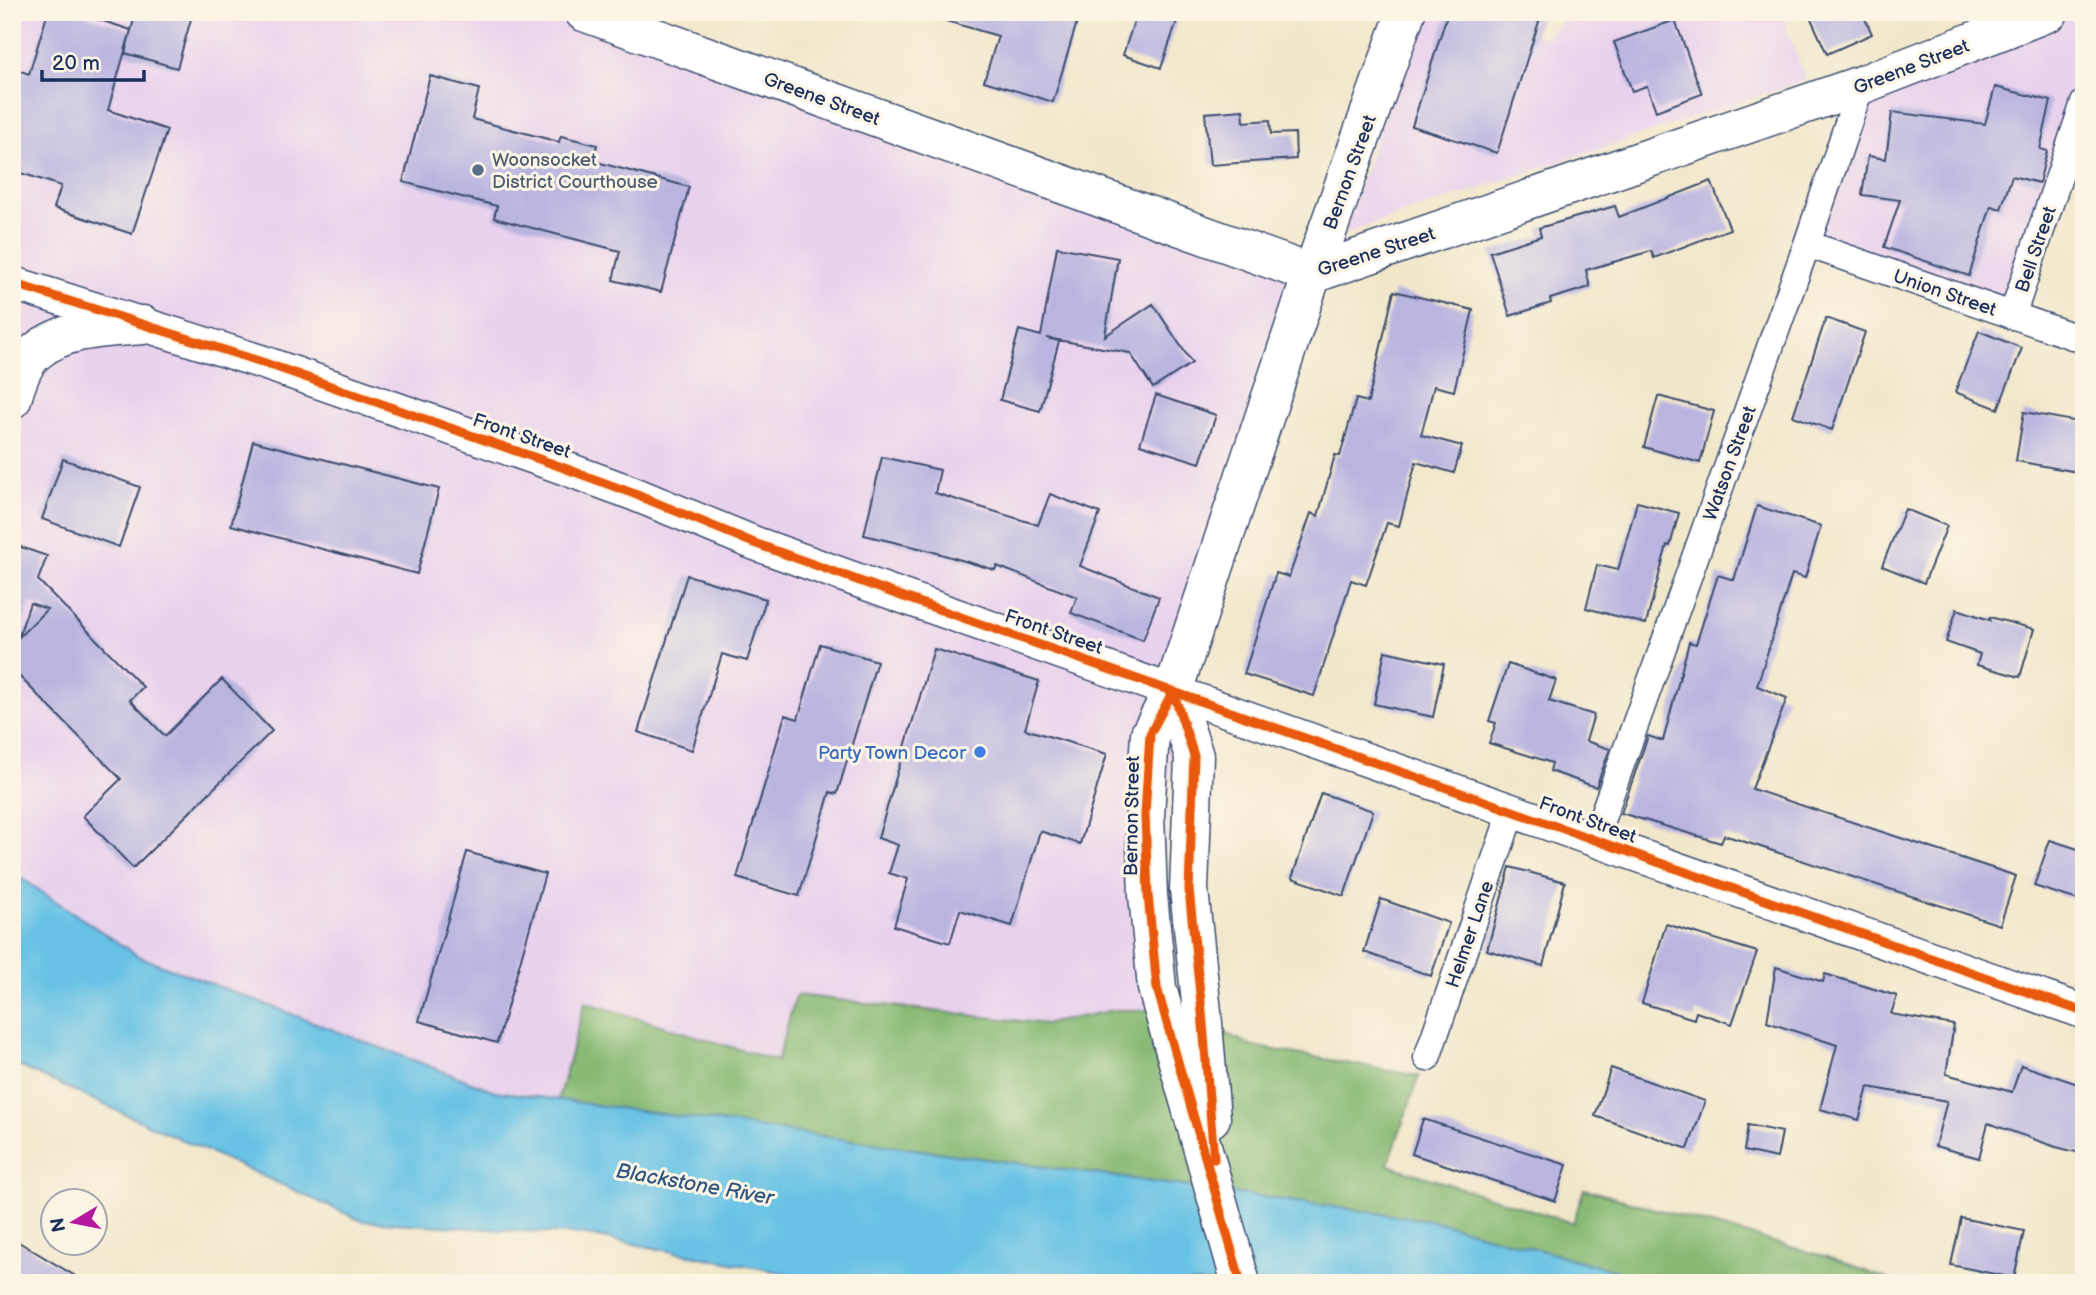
<svg xmlns="http://www.w3.org/2000/svg" width="2096" height="1295" viewBox="0 0 2096 1295" font-family="'Balsamiq Sans',sans-serif">
  <style>
    .built { fill: #e9d2ed }
    .forest { fill: #88ba74; stroke: #527469; stroke-width: 2 }
    .water { fill: #68c2e5; stroke: #4278a2; stroke-width: 2 }
    .building { fill: #bab5e0; fill-rule: evenodd }
    .lines { fill: none; stroke-linecap: round; stroke-linejoin: round }
    .minor-casing { stroke: #3b4b6e; stroke-width: 29 }
    .tertiary-casing { stroke: #3b4b6e; stroke-width: 36 }
    .secondary-casing { stroke: #3b4b6e; stroke-width: 41 }
    .primary-casing { stroke: #3b4b6e; stroke-width: 41 }
    .minor { stroke: #fff; stroke-width: 26 }
    .tertiary { stroke: #fff; stroke-width: 33 }
    .secondary { stroke: #fff; stroke-width: 38 }
    .primary { stroke: #fff; stroke-width: 38 }
    .cycleway-casing { stroke: #fcf5e5; stroke-width: 13 }
    .cycleway { stroke: #e8590c; stroke-width: 9 }
    .service-dot { fill: #5c6f8a; stroke: #fcf5e5; stroke-width: 2.5 }
    .shop-dot { fill: #3f7fe0; stroke: #fcf5e5; stroke-width: 2.5 }
    .labels { text-anchor: middle; stroke-width: 6; stroke-linejoin: round; paint-order: stroke }
    .street-label { font-size: 19px; fill: #1b2f5e; stroke: #fcf5e5 }
    .service-label { font-size: 19px; fill: #4e5e75; stroke: #fcf5e5; text-anchor: start }
    .shop-label { font-size: 19px; fill: #366cbe; stroke: #fcf5e5; text-anchor: end }
    .water-label { font-size: 21px; font-style: italic; fill: #2e5480; stroke: #fcf5e5 }
  </style>
  <rect width="100%" height="100%" fill="#fcf5e5"/>
  <filter id="ink" filterUnits="userSpaceOnUse"><feTurbulence type="fractalNoise" baseFrequency=".0143" numOctaves="2"/><feDisplacementMap in="SourceGraphic" scale="14" xChannelSelector="R" yChannelSelector="G"/><feConvolveMatrix kernelMatrix="1 2 1 2 8 2 1 2 1" color-interpolation-filters="sRGB"/></filter>
  <filter id="wash" filterUnits="userSpaceOnUse"><feTurbulence type="fractalNoise" baseFrequency=".00686" numOctaves="4" result="noise"/><feDisplacementMap in="SourceGraphic" scale="28" xChannelSelector="R" yChannelSelector="G"/><feGaussianBlur stdDeviation="1.57" result="paint"/><feColorMatrix in="noise" values="0 0 0 0 0 0 0 0 0 0 0 0 0 0 0 0 0 1.4 0 .05"/><feComposite in="paint" operator="in"/></filter>
  <g filter="url(#wash)">
    <rect width="100%" height="100%" fill="#f1e7cb"/>
    <path class="built" d="M12 12H597L1323 281 1175 716 1164 893 1178 1010H1114L1046 1024 796 995 777 1061 586 1002 558 1100 495 1091 138 956 12 872Z
      M1420 12H1471L1546 38 1570 12H1781L1806 80 1343 234Z
      M2021 12H2084V84L2014 324 1801 246 1850 79Z"/>
    <path class="forest" d="M796 995 1046 1024 1114 1010H1178L1252 1046 1419 1076 1388 1165 1573 1223 1584 1189 1827 1257 1898 1283H1659L1435 1221 558 1100 585 1002 777 1061Z"/>
    <path class="water" d="M12 872 138 956 495 1091 1435 1221 1659 1283H837L587 1235 362 1221 12 1063Z"/>
    <g id="blocks">
      <path class="building" d="M48 12H75L131 30 108 110 167 130 132 234 54 208 61 186 12 170V68L29 74Z
        M136 12H193L177 68 125 53Z
        M944 12H1064L1063 17 1077 22 1053 102 984 81 998 36 943 20Z
        M1137 12H1180L1161 68 1123 55Z
        M1448 12H1542L1497 153 1412 126Z
        M1808 12H1862L1872 34 1827 54Z
        M1675 20 1702 94 1656 111 1647 86 1632 91 1614 42Z
        M430 76 479 89 472 119 559 142 561 136 597 145 593 161 689 187 661 292 613 280 620 251 494 218 497 206 403 182Z
        M1995 87 2051 101 2040 149 2047 151 2039 183 2012 176 2001 209 1991 206 1969 276 1884 247 1900 200 1862 195 1868 156 1886 159 1892 112 1985 124Z
        M1243 110 1244 122 1270 120 1271 134 1295 133 1296 159 1210 165 1205 113Z
        M1711 181 1730 229 1654 258 1651 251 1586 270 1590 287 1550 299 1551 303 1510 316 1490 252 1541 236 1539 228 1615 206 1619 217Z
        M1057 247 1118 258 1105 336 1153 304 1192 363 1153 388 1130 353 1047 338 1059 341 1040 411 1000 400 1019 330 1041 336Z
        M1394 291 1473 310 1454 391 1434 386 1421 435 1462 446 1454 473 1416 462 1399 526 1387 523 1366 585 1351 580 1314 696 1244 674 1276 573 1289 577 1311 513 1318 516 1335 455 1340 456 1356 399 1368 402Z
        M1826 318 1865 332 1832 430 1793 416Z
        M1979 331 2022 348 1998 409 1955 392Z
        M1156 395 1216 415 1200 463 1140 444Z
        M1658 396 1714 411 1700 463 1644 447Z
        M2024 412 2084 423V439L2078 472 2016 461Z
        M253 441 439 489 417 574 231 525Z
        M882 457 940 470 935 493 1038 525 1050 494 1100 513 1080 566 1159 597 1143 640 1071 613 1077 597 997 566 995 570 927 550 864 535Z
        M63 459 140 487 119 547 42 519Z
        M1637 502 1679 513 1670 546 1667 545 1646 624 1586 608 1597 565 1618 570Z
        M1757 506 1821 526 1805 578 1792 574 1757 686 1787 698 1752 789 2016 876 2000 925 1724 835 1721 843 1621 813 1648 736 1663 741 1689 642 1696 644 1718 575 1734 580Z
        M1905 509 1947 526 1924 583 1882 566Z
        M12 544 47 556 38 580 143 687 130 700 165 736 222 679 272 731 133 868 83 816 121 779 12 669 14 642ZM30 603 47 609 18 638Z
        M687 575 766 599 747 661 722 654 692 750 638 732Z
        M1957 609 1990 620V617L2034 629 2020 677 1977 665 1980 654 1946 642Z
        M820 644 877 661 837 794 830 792 799 896 737 878 785 715 798 719Z
        M934 649 1039 681 1025 729 1107 754 1080 844 1040 831 1012 926 960 910 950 943 894 926 908 879 889 873 898 845 878 838Z
        M1385 651 1444 664 1433 717 1374 704Z
        M1508 664 1556 680 1549 701 1594 715 1586 741 1610 749 1596 787 1550 771 1552 763 1489 743 1496 723 1489 721Z
        M1321 793 1373 811 1344 896 1292 878Z
        M2050 840 2084 851V902L2034 886Z
        M467 852 545 874 497 1043 419 1021Z
        M1510 867 1565 882 1543 966 1487 950Z
        M1381 899 1449 923 1431 976 1364 952Z
        M1666 924 1757 952 1732 1024 1696 1012 1694 1019 1642 1003Z
        M1776 967 1823 982 1825 974 1897 996 1891 1014 1954 1025 1946 1074 2012 1092 2021 1065 2084 1086V1154L2056 1147 1988 1123 1979 1158 1935 1146 1947 1101 1868 1087 1859 1120 1820 1109 1837 1045 1767 1022Z
        M1611 1068 1705 1101 1688 1149 1595 1116Z
        M1423 1119 1567 1165 1555 1201 1412 1154Z
        M1748 1125 1782 1132 1777 1158 1744 1151Z
        M1961 1218 2024 1231 2014 1278 1951 1265Z
        M12 1238 87 1283H12Z"/>
    </g>
  </g>
  <g filter="url(#ink)">
    <use href="#blocks" fill-opacity="0" stroke="#3b4b6e" stroke-width="2"/>
    <g class="lines">
      <defs>
        <path id="minor" d="M1807 244 2084 340
          M2012 316 2084 103
          M1594 840 1807 244 1861 85
          M1427 1058 1512 810"/>
        <path id="tertiary" d="M12 283 262 362 556 465 632 493 754 543 918 602 2084 1012"/>
        <path id="secondary" d="M584 12 1312 274 1861 85 2049 12
          M1173 691 1194 756 1189 890 1202 1012 1211 1118
          M1241 1283 1157 988 1148 895 1145 815 1150 734 1173 691 1312 274 1406 12"/>
        <path id="primary" d="M12 399C17 382 23 362 37 351 66 327 109 328 143 325"/>
      </defs>
      <use href="#minor" class="minor-casing"/>
      <use href="#tertiary" class="tertiary-casing"/>
      <use href="#secondary" class="secondary-casing"/>
      <use href="#primary" class="primary-casing"/>
      <use href="#minor" class="minor"/>
      <use href="#tertiary" class="tertiary"/>
      <use href="#secondary" class="secondary"/>
      <use href="#primary" class="primary"/>
      <defs>
        <path id="cycleway" d="M12 283 262 362 556 465 632 493 754 543 918 602 2084 1012
          M1173 691 1150 734 1145 815 1148 895 1157 988 1241 1283
          M1173 691 1194 756 1189 890 1202 1012 1214 1159"/>
      </defs>
      <use href="#cycleway" class="cycleway-casing"/>
      <use href="#cycleway" class="cycleway"/>
    </g>
  </g>
  <circle class="service-dot" cx="478" cy="170" r="7"/>
  <circle class="shop-dot" cx="980" cy="752" r="7"/>
  <g class="labels">
    <g class="street-label">
      <text transform="translate(1911 66) rotate(-21)" y="7">Greene Street</text>
      <text transform="translate(822 98) rotate(20)" y="7">Greene Street</text>
      <text transform="translate(1349 172) rotate(-70)" y="7">Bernon Street</text>
      <text transform="translate(2035 249) rotate(-71)" y="7">Bell Street</text>
      <text transform="translate(1376 251) rotate(-18)" y="7">Greene Street</text>
      <text transform="translate(1945 292) rotate(19)" y="7">Union Street</text>
      <text transform="translate(522 435) rotate(19)" y="7">Front Street</text>
      <text transform="translate(1729 463) rotate(-70)" y="7">Watson Street</text>
      <text transform="translate(1054 631) rotate(19)" y="7">Front Street</text>
      <text transform="translate(1131 816) rotate(-89)" y="7">Bernon Street</text>
      <text transform="translate(1588 819) rotate(20)" y="7">Front Street</text>
      <text transform="translate(1469 934) rotate(-71)" y="7">Helmer Lane</text>
    </g>
    <g class="service-label">
      <text x="492" y="166">Woonsocket<tspan x="492" dy="22">District Courthouse</tspan></text>
    </g>
    <g class="shop-label">
      <text x="966" y="759">Party Town Decor</text>
    </g>
    <g class="water-label">
      <text transform="translate(695 1184) rotate(10)" y="7">Blackstone River</text>
    </g>
  </g>
  <rect width="2096" height="1295" fill="none" stroke="#fcf5e5" stroke-width="42"/>
  <g transform="translate(74 1222) rotate(260)"><circle r="33" fill="#fcf5e5" stroke="#a2a6af" stroke-width="2"/>
  <path d="M0-5L12 26L0 18L-12 26Z" fill="#b5179e"/>
  <text y="-10" font-size="19" font-weight="bold" text-anchor="middle" fill="#1b2f5e">N</text>
  </g>
  <path d="M42 70v10h102v-10" fill="none" stroke="#1b2f5e" stroke-width="3.5"/>
  <text x="52" y="70" font-size="21" fill="#1b2f5e" stroke="#fcf5e5" stroke-width="5" paint-order="stroke">20 m</text>
</svg>
